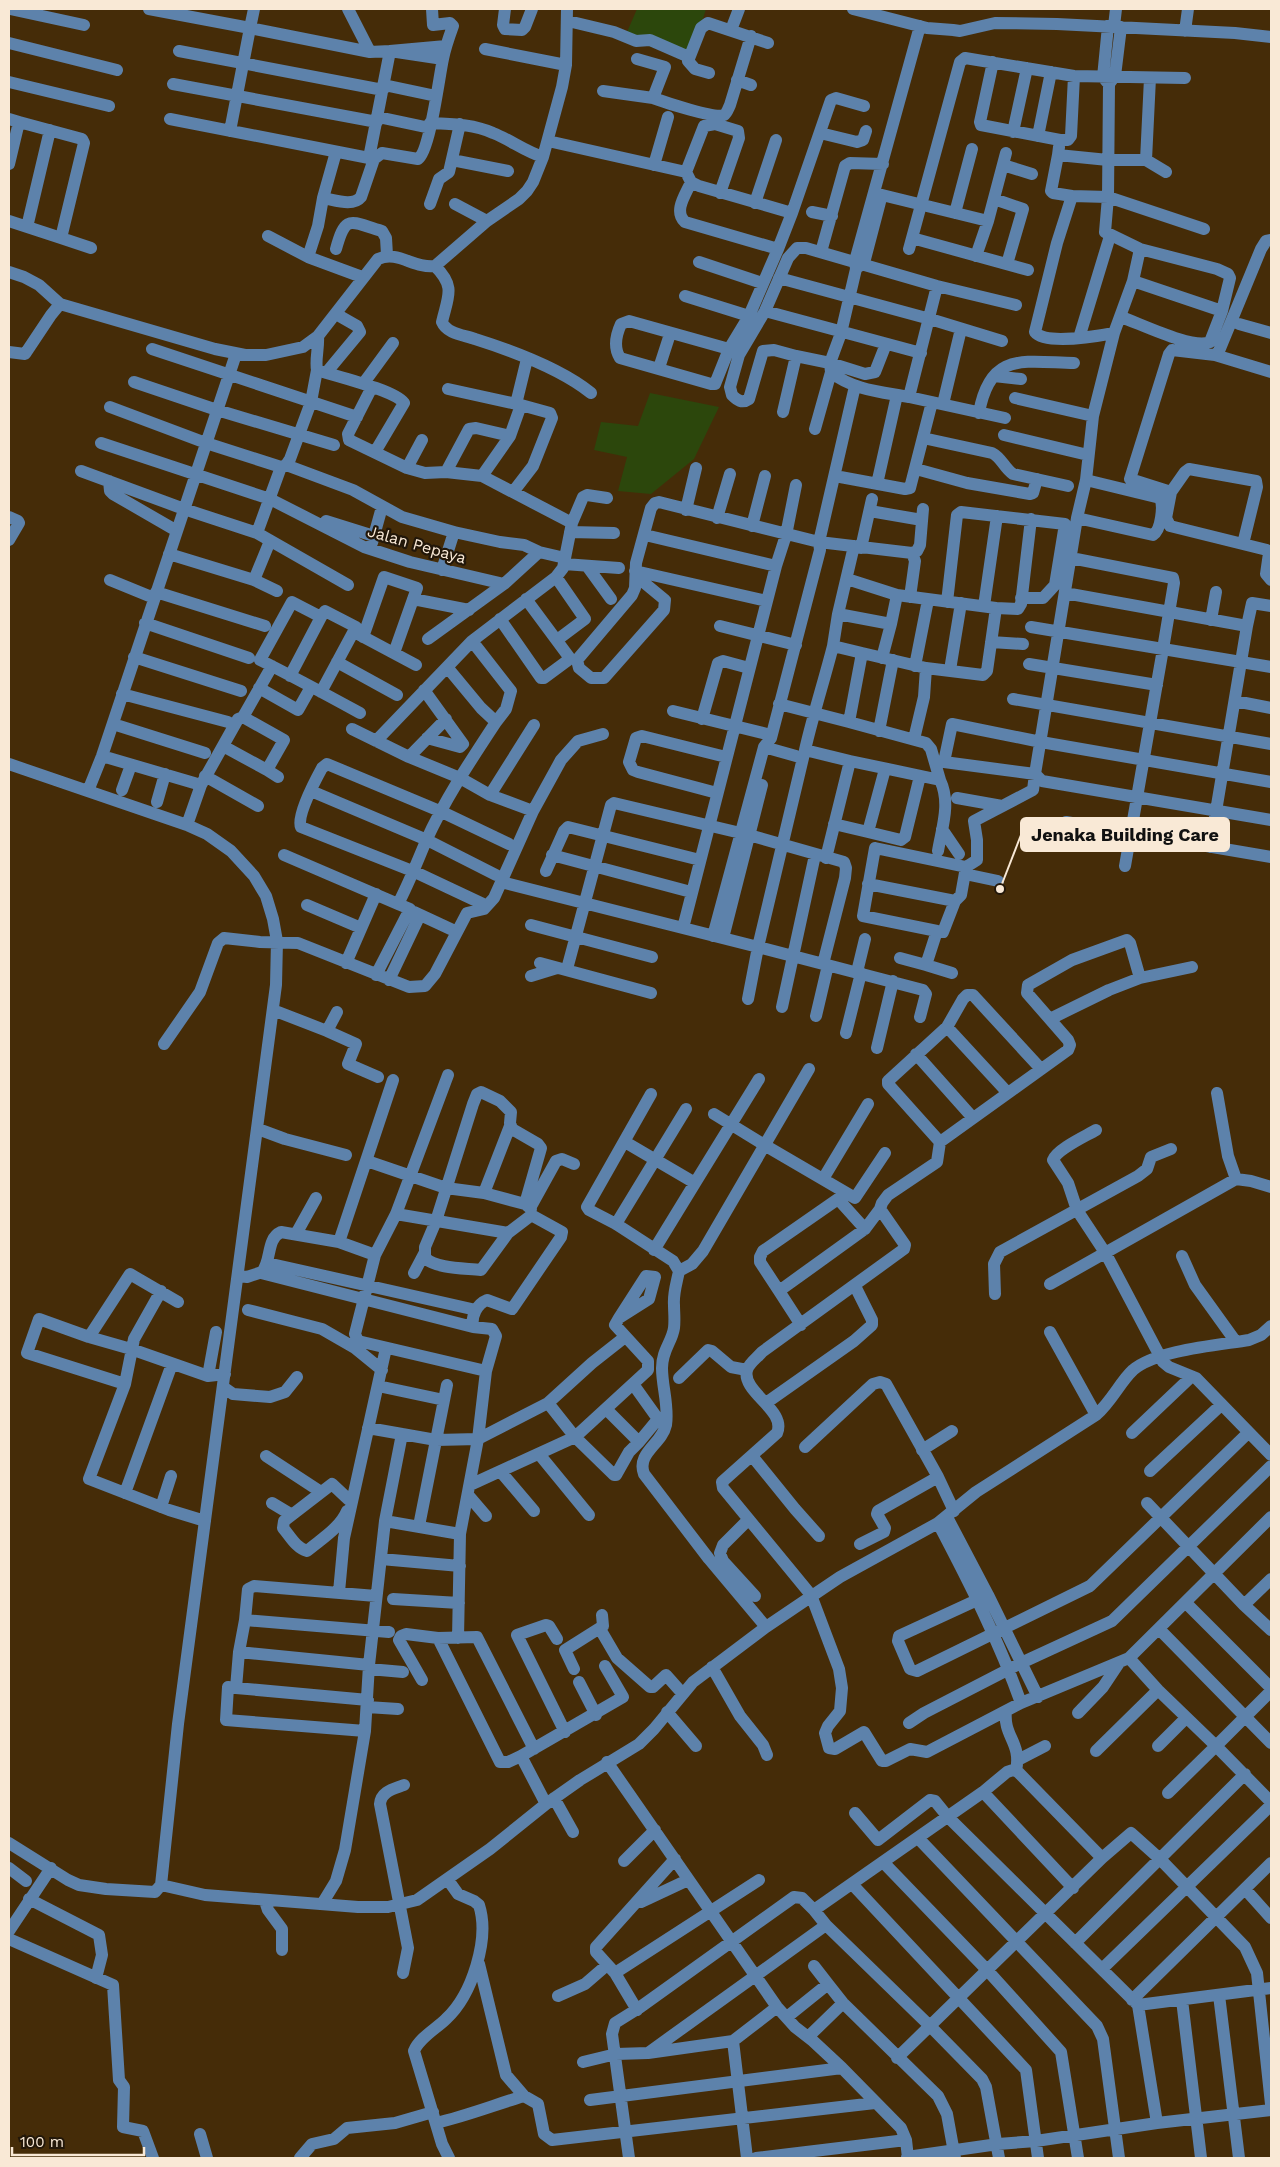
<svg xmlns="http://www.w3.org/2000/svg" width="1280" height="2167" viewBox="0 0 1280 2167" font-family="'Work Sans',sans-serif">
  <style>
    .green { fill: #2c470c }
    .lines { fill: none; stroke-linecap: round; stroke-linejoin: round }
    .minor { stroke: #5d82ab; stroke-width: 12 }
    .labels { text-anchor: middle; stroke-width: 4.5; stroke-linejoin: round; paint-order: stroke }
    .street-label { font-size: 16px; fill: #f9e9d6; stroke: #221709 }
    .leader { fill: none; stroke: #f9e9d6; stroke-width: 2 }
    .callout-dot { fill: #f9e9d6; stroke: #221709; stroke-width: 2 }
    .callout { fill: #f9e9d6; stroke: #f9e9d6; stroke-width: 2 }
    .callout-label { font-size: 18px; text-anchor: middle; font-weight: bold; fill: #111 }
  </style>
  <rect width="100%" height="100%" fill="#452c08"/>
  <path class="green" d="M637 9H706L690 60 640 43 627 32Z
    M650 393 719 407 694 459 651 494 618 491 627 457 594 450 601 422 638 426Z"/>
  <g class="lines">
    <path class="minor" d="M10 9 84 25
      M149 9 250 28 254 9
      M348 9 370 52
      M505 9 503 25 505 29 522 30 525 27 532 9
      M853 9 927 28 953 30 960 31 995 23 1057 24 1235 33 1271 37
      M568 21 614 32 636 41 650 40 689 57
      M1114 26 1116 9
      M1121 27 1115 76 1109 84 1108 197 1105 232 1140 249 1217 269 1228 274 1230 278 1222 311 1133 281
      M731 30 739 9
      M1185 31 1188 9
      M9 43 117 70
      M485 49 566 65
      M179 51 383 90
      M443 59 390 51 446 46
      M993 62 980 122 981 125 1060 140H1068L1071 136 1074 76
      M709 73 695 69 688 61 701 28 708 23 768 43
      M737 80 751 85
      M9 82 109 106
      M1107 82 1103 77 1108 26
      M173 84 377 122
      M384 85 436 96
      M603 91 653 98 665 67 637 59
      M653 98C664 102 715 119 724 115 727 113 728 109 730 105L751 36
      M378 117 430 128
      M9 119 19 122 9 164
      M170 119 374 159
      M430 123C452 124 473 124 493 133 511 140 524 151 543 157
      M230 131 250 28 370 52 390 51 369 158
      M1013 132 1027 68
      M820 133 857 142 863 140 866 131
      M1038 136 1051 72
      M548 141 686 172 691 182 699 186 792 213 831 100 836 98 864 106
      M1059 147 1058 155 1108 160H1146L1166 172
      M1058 155 1051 191 1053 193 1072 196 1057 243 1035 332C1045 345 1098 336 1114 333
      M452 160 508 171
      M1146 160 1150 78
      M654 165 668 117
      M1003 165 1032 174
      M686 172 704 126 715 124 738 131 739 138 720 193
      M691 182C686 194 673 211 685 222L778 249
      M874 193 988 221 1006 153
      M1072 196 1108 197 1204 229
      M323 198 336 152
      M994 199 1023 209 1007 264
      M755 203 776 140
      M430 204 439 179 449 172 460 124
      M455 204 487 221
      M812 212 832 216
      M955 213 972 149
      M9 221 61 238 84 143 82 139 19 122
      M27 227 50 130
      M268 236 308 257
      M61 238 91 248
      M912 238 960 62 965 58 1074 76 1185 78
      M1271 240 1266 241 1261 249 1219 351 1215 355 1172 350 1169 354 1130 479 1171 492 1166 518 1170 526 1267 550 1269 553 1266 574 1271 580
      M336 249C346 213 350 222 382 231L386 238 387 255
      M909 249 912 238 1028 270
      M1140 249 1133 281 1114 333 1093 416 1086 480 1077 518 1035 774 1042 781 1271 820
      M821 252 845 166 850 163 883 164
      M976 256 988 221
      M699 262 762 283
      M435 266C456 287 448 296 442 322 447 334 464 335 475 339 513 351 560 368 591 393
      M858 267 864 263 880 202
      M9 272 24 277 39 285 60 304 215 349 245 355H266L303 347 318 336 378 259C398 250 414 269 435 266L487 221 519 199 527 191 533 182 543 157 562 87 566 65 567 9
      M362 277 308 257 318 226 323 198C335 200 353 207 361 197L374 159 382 153 418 159C430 151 439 77 443 59 445 48 449 37 453 26L450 23 433 25 432 9
      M779 278 930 319 1002 341
      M685 296 749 316
      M765 311 921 353
      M1121 317C1139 323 1193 350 1210 342L1222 311
      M1239 324 1271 333
      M1079 338 1110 236
      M152 349 357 417
      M729 349 629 321 621 324C616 335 613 347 620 358L711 384H715L729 349 749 316 778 249 792 213
      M9 352 25 354 51 315 60 304
      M1215 355 1271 372
      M796 356 774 350 763 351 749 399C742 404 737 400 732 395L730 387 739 355 765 311 788 258 797 248H806L937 286 1016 305
      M659 368 670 334
      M317 370C315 359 319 348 318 336
      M831 372C852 390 883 392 909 397L937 286
      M326 373 360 332 357 326 336 314
      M994 376 1021 379
      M134 382 217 410 334 445
      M363 384 393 343
      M372 387 348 434 349 440 407 468 425 473 446 472 482 476 572 523 563 568 556 577 472 641 376 741
      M448 389 521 405 510 436 482 476
      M909 397 1005 418
      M1015 398 1093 416
      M516 404 527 359
      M943 404 961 329
      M110 407 206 443 281 467
      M783 412 796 356 830 363 865 374 875 372 886 344
      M979 413C990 351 1024 362 1074 363
      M815 429 831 372 830 363 841 333 856 269 855 261 920 26
      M1004 435 1088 455
      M923 438 992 453C1002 458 1004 468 1013 474L1068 486
      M101 443 270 499 364 547 410 562 504 584
      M286 465 353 490 402 517 454 532 500 542 524 545 539 552 504 584 428 639
      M407 468 422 440
      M916 469 967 483 1030 494 1033 493 1037 479
      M81 471 184 509 257 533 281 467 286 465 290 459 311 402 317 370C335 376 395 390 404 403L375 452
      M446 472 469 429 476 428 510 436
      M835 476 905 489 910 488 932 402
      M109 481 110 491 113 494 177 531
      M877 484 897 395
      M513 492 533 466 552 418 550 413 521 405
      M1171 492 1185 472 1189 469 1256 481 1257 487 1243 544
      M686 510 696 468
      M870 511 922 520
      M9 517 18 521 19 523 9 540
      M717 518 730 474
      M1077 518 1153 535C1161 530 1164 506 1160 498L1086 480
      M326 521 374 536
      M572 523 583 497 587 495 607 498
      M752 526 765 476
      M570 532 614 533
      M257 533 348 585
      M645 535 776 566
      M372 543 382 507
      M861 548 872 499
      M539 552 565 558
      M169 554 254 580 277 591
      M1071 558 1173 578 1174 583 1163 649 1271 667
      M564 564 619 568
      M587 566 611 599
      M442 570 454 532
      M635 571 767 601
      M636 576 665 600 664 610 604 678H591L579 668 577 660 632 595 635 588 636 563 651 508 655 503 659 502 819 542 912 553 917 551 920 545 923 509
      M556 577 585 619 557 640
      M847 579 897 595
      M110 580 154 598
      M254 580 270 541
      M156 592 265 626
      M1065 593 1247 626 1210 847
      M910 597 915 561 912 553
      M413 599 469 610
      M947 602 957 515 961 512 1065 524 1055 585 1043 598H1021
      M984 606 997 516
      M838 614 854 546
      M500 619 541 678H544L567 661 569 657 526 599
      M1211 620 1216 592
      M145 623 249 658
      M720 626 796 645
      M1247 626 1252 603 1271 606
      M1031 627 1163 649 1125 866
      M356 633 416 665
      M363 637 384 577 417 588 394 653
      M991 642 1023 644
      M833 646 838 614 891 624 897 595 996 608 1018 609 1021 604 1031 519
      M862 653 926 668 983 675 987 671 996 608
      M134 657 241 691
      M882 658 891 624
      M337 662 397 695
      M1029 664 1157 685
      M915 666 928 600
      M447 667 481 708 496 722 506 709 511 691 472 641
      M950 670 961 603
      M290 676 321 617 292 602 260 660C294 677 327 695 360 713
      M259 688 298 710 311 687
      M424 690 463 744 460 747 427 738
      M321 692 356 627 325 611 321 617
      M122 694 228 722
      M1013 699 1271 744
      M1235 701 1271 708
      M779 704 849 722 862 653 833 646C824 681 813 715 805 750L850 761
      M673 711 771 735
      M702 719 718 663 723 661 749 668
      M849 722 926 743 931 749 940 780
      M113 724 205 753
      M352 729 409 757 460 778 490 795 533 811
      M879 731 893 660
      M914 739 924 697 926 668
      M223 746 267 770 284 740 243 717
      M764 747 803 758 758 947 923 990 926 994 920 1017
      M102 756 201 785 187 825
      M409 757 446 719
      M9 764 187 825 207 834 231 851 254 876 266 896 273 919 277 941 276 985 178 1724 161 1885
      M885 769 868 832 901 840 905 837 920 776
      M267 770 278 777
      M205 776 258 806
      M201 785 238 719 243 717 272 666
      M122 790 131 765
      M88 791 102 756 236 354
      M311 791 427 840 496 875
      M717 793 638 772 633 770 629 762 636 738 642 736 726 757
      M490 795 534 725
      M957 798 1002 806
      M157 802 165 774
      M1066 822 1271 857
      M834 824 868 832
      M942 829 959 854
      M284 855 398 904
      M552 855 691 892
      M826 858 850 761 940 780C951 803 942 827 938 851
      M546 871 564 831 568 827 700 860
      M965 874 998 881
      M501 882 758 947 748 999
      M868 884 955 901
      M483 904 415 872 301 827C296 816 316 779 322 768L327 764 442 812 509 844
      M307 905 361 928
      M414 912 457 932
      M531 925 652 957
      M683 928 776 566 786 535 796 485
      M937 931 863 916 875 848 966 867
      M713 936 764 747 771 738 820 550 819 542 855 386
      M723 938 762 785
      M900 958 926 965 937 931 943 932 955 901 961 895 966 867 977 860V840L974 821 1033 790 1035 774 944 762 952 724 1041 742 1271 782
      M346 963 376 894
      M540 963 651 993
      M926 965 952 973
      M567 969 611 805 614 803 749 835 844 862 846 868 845 878 823 964
      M857 972 865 939
      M376 975 410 909 398 904C409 883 417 862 426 841 445 799 471 760 496 722
      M531 976 557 968
      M389 980 420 915
      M782 1007 815 855
      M273 1010 327 1031 337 1012
      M816 1016 828 965
      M1050 1019 1109 990 1140 978
      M947 1027 963 999 967 995H973L1041 1069
      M327 1031 356 1044 348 1064 378 1077
      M846 1033 861 973
      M164 1044 200 992 218 943 224 938 260 942 298 943 409 987 425 986 435 974 467 913 484 909 494 898 533 811 561 760 578 741 603 734
      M877 1048 893 981
      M916 1054 973 1118
      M393 1080 339 1242 375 1255 355 1334 358 1341 486 1371
      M1217 1093 1228 1156 1236 1179 1251 1181 1271 1187
      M651 1094 587 1207 589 1210 616 1224 673 1261 679 1271C677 1282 673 1293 674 1305 674 1312 675 1320 674 1328 672 1342 662 1350 662 1368 662 1387 669 1406 666 1425 662 1444 636 1453 644 1474L709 1559 766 1627
      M714 1114 766 1146 855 1198 885 1153
      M258 1129 285 1139 346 1155
      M1096 1130C1086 1136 1057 1149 1053 1160L1068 1183 1077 1210 1106 1254 1163 1362 1169 1367 1196 1378 1271 1455
      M625 1142 695 1183 654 1250
      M940 1142 888 1084V1081L947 1027 1007 1092
      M367 1161 446 1188 484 1193 525 1204 531 1209
      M823 1179 868 1104
      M695 1183 759 1079
      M484 1193 510 1126
      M530 1208 556 1161 562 1159 574 1164
      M880 1209 905 1245 904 1249 762 1352C758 1357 749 1363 747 1370 741 1392 787 1410 777 1433L722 1482 723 1488 811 1595 839 1669 842 1688 840 1711 828 1726 825 1733 829 1748 835 1749 864 1732 882 1761H886L910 1749 927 1752 1021 1703 1129 1658 1271 1517
      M396 1214 508 1233 529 1217 533 1216 562 1232 561 1237 512 1309 487 1300C477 1304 471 1316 473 1327
      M616 1224 686 1109
      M865 1229 838 1199 763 1251 760 1257V1262L779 1291 865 1229 880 1209 882 1203 888 1195 937 1162 940 1142 1068 1050 1070 1045 1068 1040 1027 993 1028 985 1072 960 1127 940 1130 943 1140 978 1192 967
      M508 1233 481 1270C465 1268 437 1269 425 1258V1247L436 1221 473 1104 477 1094 481 1092 500 1101 511 1112 510 1123 512 1129 538 1144 541 1148 525 1204
      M296 1234 316 1198
      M375 1255 396 1214 448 1075
      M1182 1256 1195 1285 1236 1342
      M267 1263 476 1310
      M679 1271 692 1264 703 1251 809 1069
      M261 1273 473 1327 492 1329 496 1336 486 1371 478 1439 460 1534 458 1638
      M414 1273 424 1254
      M239 1276 247 1277 262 1272C272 1260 266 1239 281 1232L339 1242
      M1050 1284 1236 1179
      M161 1291 134 1339 125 1384 89 1479 169 1510 205 1521
      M779 1291 801 1325
      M995 1294 994 1264 1000 1252 1138 1176 1147 1169 1151 1157 1171 1149
      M248 1310 322 1329 355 1348 382 1370
      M1050 1332 1096 1415
      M89 1337 130 1274 178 1302
      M208 1376 216 1332
      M679 1378 708 1350 712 1351 731 1367 747 1370
      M125 1384 27 1353 39 1319 89 1337 131 1349 208 1376 225 1374
      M378 1386 444 1400
      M223 1387 233 1394 270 1397 285 1392 297 1377
      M548 1403 575 1437 614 1475H616L629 1452 639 1442
      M766 1403 854 1341 872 1325V1320L855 1286
      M606 1409 639 1442 658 1419 633 1384
      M368 1428 436 1440 478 1439 548 1403 592 1363 625 1337
      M1132 1433 1191 1377
      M805 1447 873 1384 880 1382 886 1384 938 1477 954 1511
      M922 1450 952 1431
      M539 1454 589 1515
      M266 1456 321 1492
      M752 1456 795 1509 819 1536
      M1150 1471 1221 1405
      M501 1472 534 1511
      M470 1485 575 1437 648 1370V1361L615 1325 619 1318 646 1276 655 1277 649 1299 619 1318
      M125 1493 172 1364
      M468 1495 486 1516
      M272 1503 292 1515
      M1147 1503 1244 1605 1271 1630
      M161 1507 171 1476
      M347 1511C340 1528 321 1539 307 1551 296 1548 290 1536 283 1528L284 1521 332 1484 348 1499 352 1500
      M947 1517 988 1595 1038 1697
      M748 1520 723 1545 720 1553 723 1561 755 1596
      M385 1521 460 1534
      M938 1523C969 1582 999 1641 1021 1703
      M419 1526 447 1385
      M860 1544 884 1532 885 1528 877 1514 878 1511 938 1477
      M381 1559 460 1566
      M339 1592 344 1538 386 1348
      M988 1595 899 1636 898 1641 910 1669 917 1671 1090 1586 1248 1433
      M376 1596 254 1586 248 1589 245 1620 389 1632
      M393 1599 459 1603
      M1186 1603 1271 1688
      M1244 1605 1271 1579
      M245 1620 239 1652 236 1688 228 1687 226 1720 365 1731
      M600 1629 617 1658 650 1687H653L666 1675 682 1693
      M1160 1630 1271 1743
      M557 1639 549 1626 546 1625 517 1635 565 1732
      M239 1652 369 1665
      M1129 1658 1158 1690 1216 1746 1271 1691
      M712 1667 740 1716 763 1745 767 1755
      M369 1669 403 1672
      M574 1669 565 1650 603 1626 602 1615
      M422 1680 399 1640 401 1636 406 1634 438 1638
      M579 1682 596 1715
      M236 1688 368 1700
      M367 1707 398 1709
      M1006 1711C1003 1737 1022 1742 1016 1771
      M667 1712 696 1746
      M1078 1713 1103 1687 1119 1663
      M909 1723 924 1713 1021 1663 1112 1621 1271 1466
      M1158 1746 1186 1718
      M1096 1751 1158 1690
      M521 1756 508 1762H500L438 1638 477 1637 534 1749
      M1018 1760 1045 1746
      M607 1762 777 2007 795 2027 813 2041 842 2068 901 2128 906 2140 908 2158
      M983 1792 1073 1888
      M1168 1793 1216 1746 1271 1802
      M554 1798 573 1832
      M546 1804 521 1756 623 1697 605 1666
      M855 1813 878 1840 930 1800 935 1801 948 1817 1138 2005 1271 1988
      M918 1838 1097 2026 1103 2039 1119 2158
      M9 1843 68 1880 79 1885 106 1889 155 1892 161 1885 205 1895 358 1907H388L417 1900 490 1849 546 1804 580 1780 639 1744 654 1729 693 1682 766 1627 840 1577 938 1523 976 1492 1096 1415C1112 1401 1120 1382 1133 1370 1156 1350 1219 1345 1249 1340L1261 1335 1271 1326
      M675 1859 596 1947V1952L615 1973 759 1880
      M624 1861 655 1830
      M883 1862 988 1971 1061 2052 1078 2158
      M9 1868 26 1881
      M448 1880 458 1894 474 1901 479 1905C490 1939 472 1995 446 2019 436 2029 419 2038 414 2051L442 2144 449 2158
      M852 1884 1026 2070 1038 2158
      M1245 1889 1271 1918
      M29 1899 99 1935 102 1955 96 1978
      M265 1901 268 1910 282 1929V1950
      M641 1902 688 1880
      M322 1904 336 1881 345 1850 365 1731 369 1665 385 1521 402 1434
      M9 1931 51 1868
      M9 1939 113 1985 119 2080 124 2087 123 2127 143 2131 153 2158
      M1075 1943 1245 1774
      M479 1964 506 2075 524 2096 538 2104 544 2134 552 2140 875 2103
      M814 1966 828 1984
      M1102 1969 1271 1805
      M403 1973 408 1948 380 1804C381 1791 394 1789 404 1785
      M615 1973 637 2010
      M1219 1995 1239 2158
      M558 1996 585 1984 607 1965
      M1132 2000 1271 1863
      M1182 2000 1201 2158
      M1138 2005 1157 2123
      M787 2017 828 1984 843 2003 938 2096 947 2114 955 2158
      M808 2037 843 2003
      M733 2041 747 2158
      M648 2053 826 1925
      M897 2058 1102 1858 1131 1833 1160 1859 1245 1947 1257 1973 1271 2104
      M583 2062 616 2054 648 2053 733 2041 777 2007
      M590 2100 842 2068
      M436 2123C466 2116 494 2105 524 2096
      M200 2134 207 2158
      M907 2157 998 2144 1036 2141 1157 2123 1271 2110
      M300 2158 312 2144 334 2139 347 2128 395 2123 433 2112
      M629 2158 612 2034 615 2023 639 2008 794 1897 802 1898 814 1910
      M756 2158 906 2140
      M999 2158 986 2087 982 2079 931 2027 826 1925 814 1910 983 1792 1007 1772 1013 1770 1018 1772 1102 1858"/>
  </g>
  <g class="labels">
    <g class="street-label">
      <text transform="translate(417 544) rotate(16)" y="6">Jalan Pepaya</text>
    </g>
  </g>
  <path class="leader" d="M1000 889L1021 835"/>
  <circle class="callout-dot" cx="1000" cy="889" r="5"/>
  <rect class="callout" x="1021" y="818" width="208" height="33" rx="5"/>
  <g class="callout-label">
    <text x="1125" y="841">Jenaka Building Care</text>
  </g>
  <rect width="1280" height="2167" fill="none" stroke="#f9e9d6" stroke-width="20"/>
  <path d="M12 2147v8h132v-8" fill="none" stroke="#f9e9d6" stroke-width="2.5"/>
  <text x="20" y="2147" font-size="15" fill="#f9e9d6" stroke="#221709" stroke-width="4" paint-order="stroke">100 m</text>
</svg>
